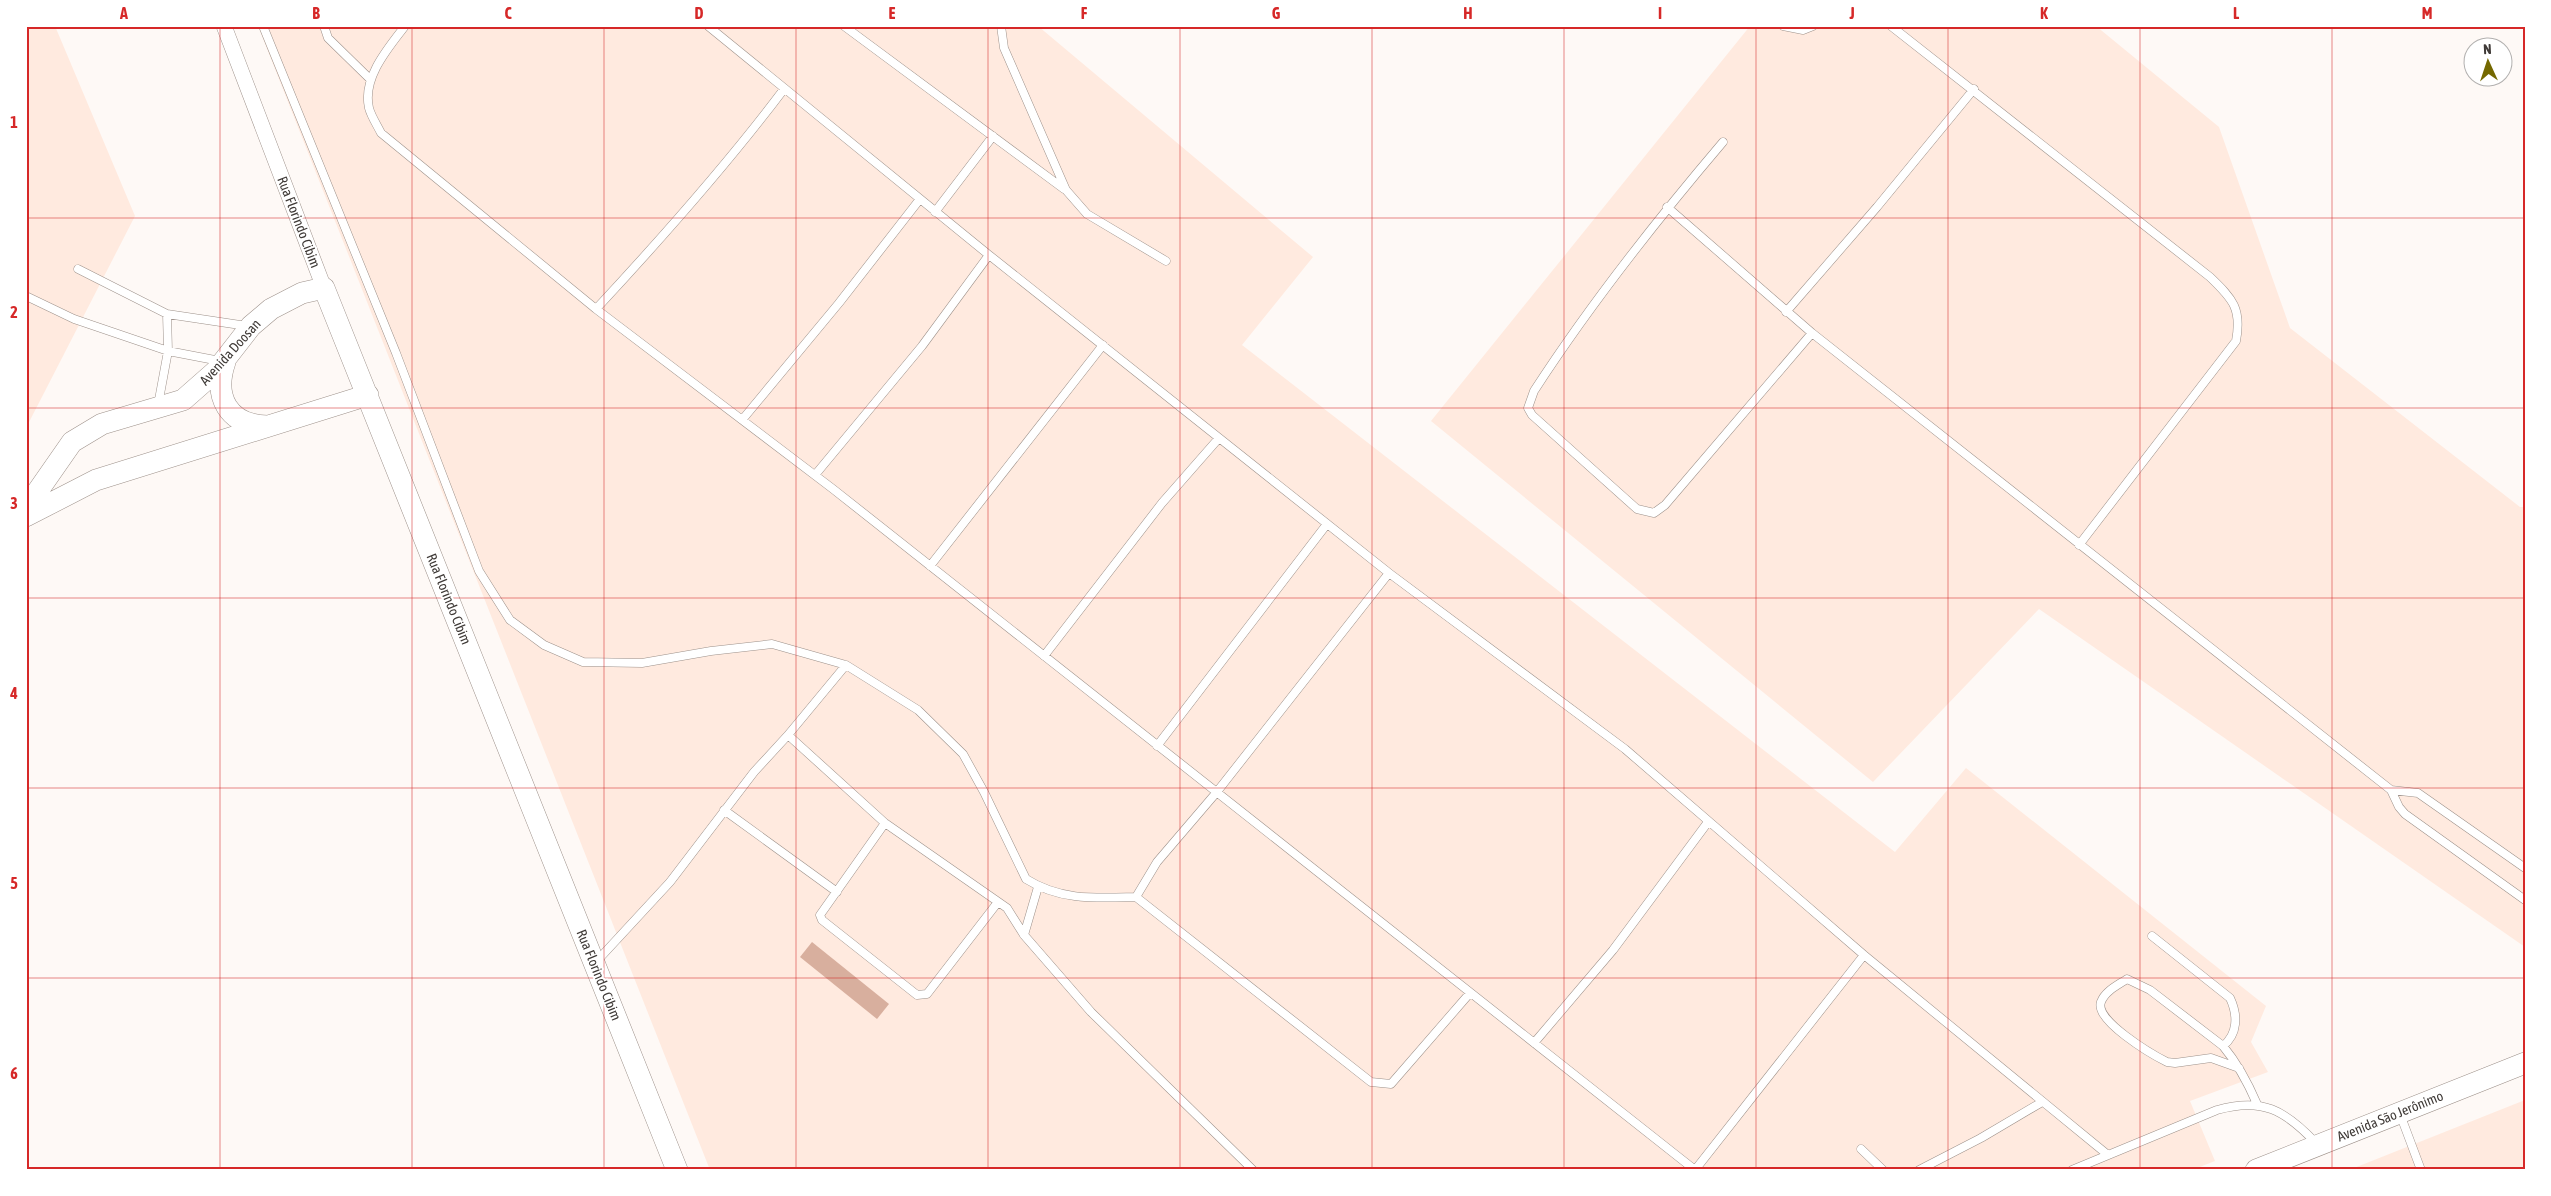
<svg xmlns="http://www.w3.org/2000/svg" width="2551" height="1196" viewBox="0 0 2551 1196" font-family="'Asap Condensed',sans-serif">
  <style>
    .built { fill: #ffeadf }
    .building { fill: #d8af9e }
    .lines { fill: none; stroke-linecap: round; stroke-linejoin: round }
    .lane-casing { stroke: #9d918a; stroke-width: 9 }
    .street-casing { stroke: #9d918a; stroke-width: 16 }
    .secondary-casing { stroke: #9d918a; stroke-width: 22 }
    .lane { stroke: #fff; stroke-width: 8 }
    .street { stroke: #fff; stroke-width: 15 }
    .secondary { stroke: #fff; stroke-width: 21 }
    .grid { fill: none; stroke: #d62828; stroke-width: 1; stroke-opacity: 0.55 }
    .labels { text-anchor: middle; stroke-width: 4; stroke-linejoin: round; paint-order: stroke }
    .street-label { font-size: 14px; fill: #3f3a37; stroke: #fff }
    .neatline { fill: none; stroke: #d62828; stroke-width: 2 }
    .grid-label { font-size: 16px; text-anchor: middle; font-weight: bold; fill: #d62828 }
  </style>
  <rect width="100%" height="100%" fill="#fef9f6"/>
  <path class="built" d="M26 26H55L135 216 26 428Z
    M258 26H1038L1313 257 1242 345 1895 852 1966 768 2266 1006 2251 1042 2268 1072 2190 1101 2215 1161 2192 1170H710Z
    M1750 26H2096L2219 127 2290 328 2520 507H2525V947L2039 609 1873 782 1431 421Z
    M2525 1100V1170H2349Z"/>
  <path class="building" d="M812 942 889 1004 877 1019 800 957Z"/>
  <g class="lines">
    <defs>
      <path id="lane" d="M263 26 396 353 479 571 510 620 544 645 583 662 642 663 711 651 772 644 846 665 918 710 963 754 984 792 1026 879C1061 901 1096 898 1136 897
        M324 26 328 38 370 79
        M405 26C388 48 362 78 369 108 371 116 377 125 381 133L596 309 833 489 1695 1170
        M708 26 989 255 1389 573 1625 749 1864 955 2108 1155
        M844 26 1064 189
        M1001 26 1004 48 1066 190 1087 214 1166 261
        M1783 26 1803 30 1813 26
        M1891 26 2210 277C2233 299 2242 309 2236 341L2079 545
        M1723 142C1655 222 1591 303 1534 391L1528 408 1532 415 1637 509 1654 513 1665 505 1812 333
        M1667 207 1812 333 2391 790 2399 807 2405 814 2525 900
        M935 212 993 136
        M78 269 167 314 168 351 158 405
        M26 296 74 319 168 351 220 361
        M596 309C662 238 726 166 784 89
        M1786 312 1877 207 1974 89
        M167 314 247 326
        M742 420 839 303 920 199
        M815 475 922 346 989 255
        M930 566 1103 345
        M1389 573 1216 793 1157 862 1136 897 1371 1082 1391 1084 1470 993
        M1044 656 1162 503 1219 438
        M788 735 885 823 1007 908 1024 935 1091 1012 1253 1170
        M1157 746 1327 524
        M2391 790 2418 793 2525 868
        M724 810 837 892
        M885 823 820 915 822 920 917 995 927 994 998 902
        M1024 935 1038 887
        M2152 936 2230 998C2238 1015 2238 1034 2223 1046
        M596 962 670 882 754 772 788 735 846 665
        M1534 1043 1613 950 1708 822
        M2239 1068 2211 1058 2175 1063 2167 1062C2151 1054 2094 1020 2101 1002 2105 991 2118 985 2127 979L2150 990 2223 1046C2238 1064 2248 1083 2257 1104
        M2400 1114 2421 1170
        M1861 1149 1883 1170
        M1695 1170 1864 955
        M1919 1170 1981 1138 2042 1102
        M2072 1170 2217 1110C2262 1097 2285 1110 2316 1143"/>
      <path id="street" d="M224 26 324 288"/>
      <path id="secondary" d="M225 362C213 397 228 425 267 426
        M26 508 72 442 102 424 183 400 216 371 251 326 271 309 302 293 324 288 677 1170
        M26 516 96 480 368 395
        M2256 1170 2525 1063"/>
    </defs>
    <use href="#lane" class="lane-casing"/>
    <use href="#street" class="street-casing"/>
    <use href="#secondary" class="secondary-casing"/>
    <use href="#lane" class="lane"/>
    <use href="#street" class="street"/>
    <use href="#secondary" class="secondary"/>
  </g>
  <path class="grid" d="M220 26V1170M412 26V1170M604 26V1170M796 26V1170M988 26V1170M1180 26V1170M1372 26V1170M1564 26V1170M1756 26V1170M1948 26V1170M2140 26V1170M2332 26V1170M26 218H2525M26 408H2525M26 598H2525M26 788H2525M26 978H2525"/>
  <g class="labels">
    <g class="street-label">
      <text transform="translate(299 222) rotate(69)" y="5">Rua Florindo Cibim</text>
      <text transform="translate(230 352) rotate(-48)" y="5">Avenida Doosan</text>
      <text transform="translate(449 599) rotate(68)" y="5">Rua Florindo Cibim</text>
      <text transform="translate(599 975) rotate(68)" y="5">Rua Florindo Cibim</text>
      <text transform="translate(2390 1116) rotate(-22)" y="5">Avenida São Jerônimo</text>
    </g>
  </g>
  <rect width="2551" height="1196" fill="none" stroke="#ffffff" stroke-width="55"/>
  <g transform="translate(2488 62) rotate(357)"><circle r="24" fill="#ffffff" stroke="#b2b0af"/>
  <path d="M0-4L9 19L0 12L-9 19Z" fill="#746800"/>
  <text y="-8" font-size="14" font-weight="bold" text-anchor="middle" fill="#3f3a37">N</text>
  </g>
  <rect x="28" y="28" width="2496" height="1140" class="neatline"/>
  <g class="grid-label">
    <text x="124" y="19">A</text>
    <text x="316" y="19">B</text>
    <text x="508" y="19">C</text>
    <text x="699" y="19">D</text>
    <text x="892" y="19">E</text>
    <text x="1084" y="19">F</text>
    <text x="1276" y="19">G</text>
    <text x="1468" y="19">H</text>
    <text x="1660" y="19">I</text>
    <text x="1852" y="19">J</text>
    <text x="2044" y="19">K</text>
    <text x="2236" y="19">L</text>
    <text x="2427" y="19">M</text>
    <text x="14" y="128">1</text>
    <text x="14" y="318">2</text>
    <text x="14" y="509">3</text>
    <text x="14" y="699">4</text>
    <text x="14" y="889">5</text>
    <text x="14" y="1079">6</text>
  </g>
</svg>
